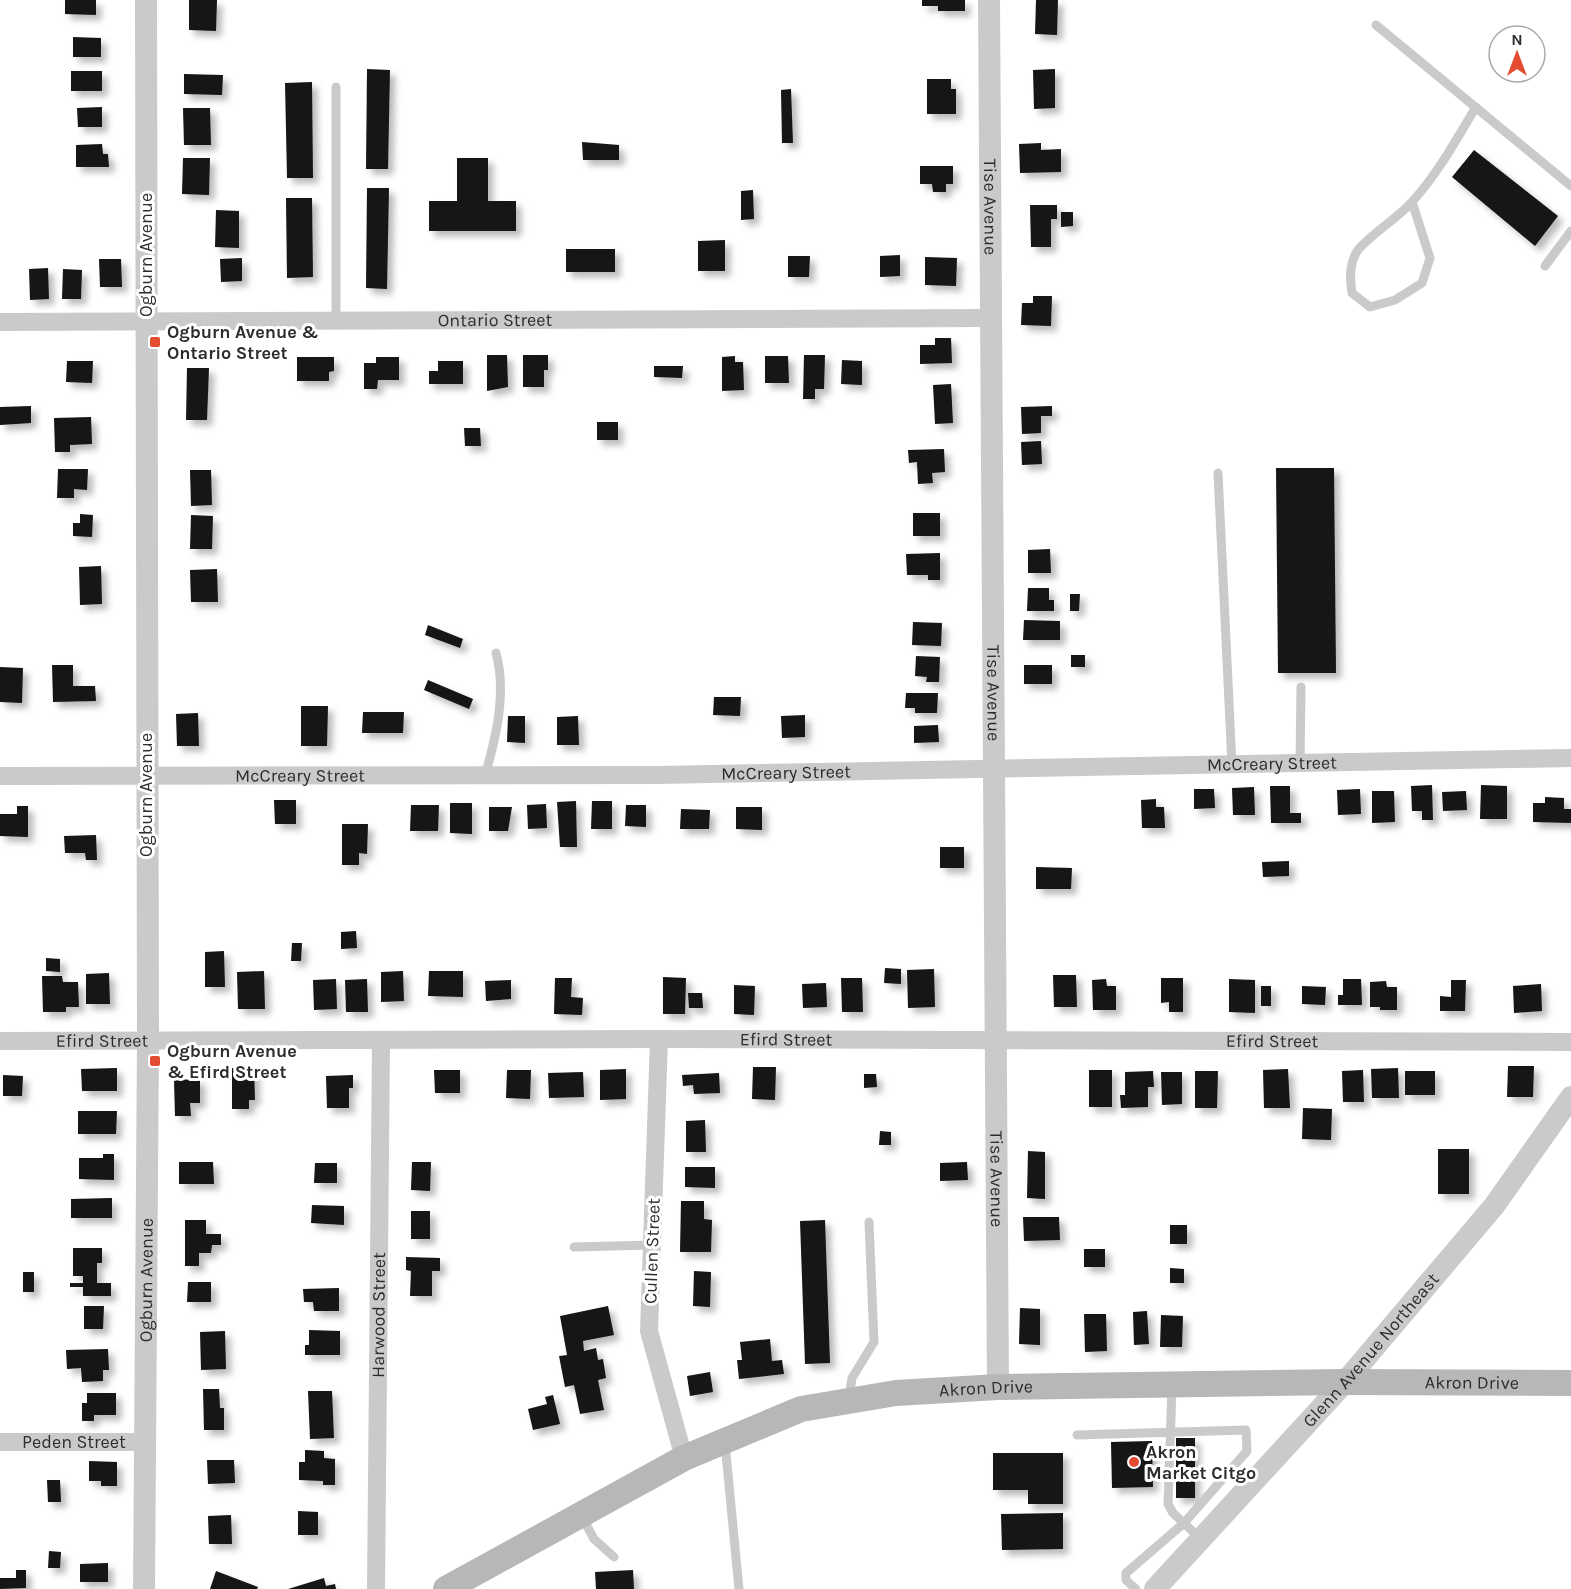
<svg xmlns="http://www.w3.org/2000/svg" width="1571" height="1589" viewBox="0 0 1571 1589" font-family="Karla,sans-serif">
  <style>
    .building { fill: #141414; filter: url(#shadow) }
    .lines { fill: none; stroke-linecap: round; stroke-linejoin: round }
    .service { stroke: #cacaca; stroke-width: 9 }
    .minor { stroke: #cacaca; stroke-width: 18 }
    .tertiary { stroke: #cacaca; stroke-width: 22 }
    .secondary { stroke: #b7b7b7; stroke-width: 26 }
    .poi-dot { fill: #e34c30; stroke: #fff; stroke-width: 2 }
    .labels { text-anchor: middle; stroke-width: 6; stroke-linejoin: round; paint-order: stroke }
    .street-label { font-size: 18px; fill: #2d2d2d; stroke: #fff }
    .poi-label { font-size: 18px; font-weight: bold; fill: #2d2d2d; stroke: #fff; text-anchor: start }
  </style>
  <defs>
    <filter id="shadow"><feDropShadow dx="5.5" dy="5.5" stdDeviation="3" flood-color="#0004"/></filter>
  </defs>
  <rect width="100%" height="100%" fill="#fff"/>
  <path class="building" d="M65 0H96V15L65 14Z
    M189 0H217L216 31 189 30Z
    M922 0H965V11H938V6H922Z
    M1036 0H1058L1057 35 1035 34Z
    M73 37 101 38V57H73Z
    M367 69 390 70 388 169H366Z
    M1055 69V108L1034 109 1033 70Z
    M71 71H102V91H71Z
    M184 74 223 75 222 95 184 94Z
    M927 79H951V89H956V114H927Z
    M312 82 313 178H287L285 83Z
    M791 89 793 143H782L781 90Z
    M102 107V127H78L77 108Z
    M183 108H210L211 145H184Z
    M582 142 619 145V160H583Z
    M1041 143V150L1061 149V172L1020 173 1019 144Z
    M102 144 103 154H108L109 167H76V145Z
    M1474 150 1558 216 1535 246 1452 177Z
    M183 158H210L209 195 182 194Z
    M457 158H488V201H516V231H429V201H457Z
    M920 166H953V184H946V192H933L932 184H920Z
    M367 188H389L387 289 366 288Z
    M753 190 754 219 741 220V191Z
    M286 198H312L313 277 287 278Z
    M1030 205H1057V219H1051V247H1031Z
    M216 210 239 211V248L215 247Z
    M1061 212H1073V226L1061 227Z
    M725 240V271H698V241Z
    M566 249H615V272H566Z
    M900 255V276L880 277V256Z
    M788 256H810L809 277H788Z
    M925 257 957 258 956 286 925 285Z
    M242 258V281L221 282 220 259Z
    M99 259H121L122 287H100Z
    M48 268 49 299 30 300 29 269Z
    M63 269 82 270 81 299H62Z
    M1033 296H1052L1051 326 1021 325 1022 303H1033Z
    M935 338H951L952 363 920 364V345H935Z
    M487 355H507L508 387 487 391Z
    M523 355H548V370H544V387H523Z
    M804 355H825L824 389H815V399H803Z
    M735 356V362H743L744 390 722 391V357Z
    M765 356H788L789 383H765Z
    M297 357H334V371L329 372V381H297Z
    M376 357H399V380H378L377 389H364V363H376Z
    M842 360 862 361V385L841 384Z
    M67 361H93L92 383 66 382Z
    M438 361H463V384H429V371H438Z
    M654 366H683L682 378 654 377Z
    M187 368H209L207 420H186Z
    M951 384 953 423 935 424 933 385Z
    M31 406V423L0 425V407Z
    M1052 406V416H1041V433L1022 434 1021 407Z
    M91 417 92 444 70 445V452H55L54 418Z
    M597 422H618V440H597Z
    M464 428H480L481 446H465Z
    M1041 441 1042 464 1022 465 1021 442Z
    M944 449 945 472 932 473 933 483 918 484 917 462 909 463 908 450Z
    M1276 468H1334L1336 673H1278Z
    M58 469H88L87 490 74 489V498H57Z
    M190 470H211L212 505 191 506Z
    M913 513H940V536H913Z
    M80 514 93 515 92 537 73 536V523H80Z
    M191 515 213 516 212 549H190Z
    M1050 549 1051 573H1028V550Z
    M940 553V580H928V575H907L906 554Z
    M101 566 102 604 80 605 79 567Z
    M217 569 218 602H191L190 570Z
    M1028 588H1049V600H1054V611H1027Z
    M1070 594H1080L1079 611H1070Z
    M1024 620 1060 621V640H1023Z
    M913 622 942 623 941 646 912 645Z
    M428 625 463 639 460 648 425 635Z
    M1071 655H1085V667H1071Z
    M916 656 940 657 939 682H926L927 677 915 676Z
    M52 665H73V686H95L96 701 53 702Z
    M1024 665H1052V684H1024Z
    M0 667 23 668 22 703 0 702Z
    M428 680 473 699 469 709 424 690Z
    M906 693H938L937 713H915V708H905Z
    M714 697H741L740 716 713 715Z
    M301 706H328L327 746H301Z
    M363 712H404L403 733H362Z
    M198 713 199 746H177L176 714Z
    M805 715V737L782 738 781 716Z
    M508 716H525V743L507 742Z
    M578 716 579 745H557V717Z
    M938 725 939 742 914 743V726Z
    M1432 785 1433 820H1422V811H1412L1411 786Z
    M1481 785 1507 786V819H1480Z
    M1270 786H1290V813H1301V823H1271Z
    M1254 787 1255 815H1233L1232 788Z
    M1194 789H1214L1215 808 1194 809Z
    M1360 789 1361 814 1338 815 1337 790Z
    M1372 791H1394L1395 822 1372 823Z
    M1466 791 1467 810 1443 811 1442 792Z
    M1545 797 1564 798V809H1571V823L1533 822V803H1545Z
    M1156 799V807H1164L1165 828H1142L1141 800Z
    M274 800H296V824H275Z
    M576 801 577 847H560L557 802Z
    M592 801H612V829H591Z
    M450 803H472V834L450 833Z
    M546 804 547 828 528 829 527 805Z
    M411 805H439L438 831H410Z
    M626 805H646V827L625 826Z
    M17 806H28V837L0 836V814H17Z
    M489 807H512L508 831H489Z
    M736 807H762V830L736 829Z
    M681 809 710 810 709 829H680Z
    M342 824H368L367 854 359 853V865H342Z
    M96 835 97 860H86L85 853H65L64 836Z
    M940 847H964V868H940Z
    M1289 861V876L1263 877 1262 862Z
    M1036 867 1072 868 1071 889H1036Z
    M356 931 357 948 341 949V932Z
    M292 943H302L301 961H291Z
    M224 951 225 987H205V952Z
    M46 958 60 959V972L46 971Z
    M885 968 901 969V984L884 983Z
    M934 969 935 1007 908 1008 907 970Z
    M264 971 265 1009H238L237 972Z
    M403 971 404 1001 381 1002V972Z
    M429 971H463V997L428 996Z
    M109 973 110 1004H86V974Z
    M1053 975H1076L1077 1007H1054Z
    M42 976H62L63 982H78L79 1007H66V1012H43Z
    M663 977 686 978 685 1014H663Z
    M555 978H572L571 997 583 998 582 1015 554 1014Z
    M841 978H862L863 1012H842Z
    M1161 978H1183V1012H1169V1002L1161 1003Z
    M336 979 337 1009 314 1010 313 980Z
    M367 979 368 1012H346L345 980Z
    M1106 979 1107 986H1116V1010H1093L1092 980Z
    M1229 979 1255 980V1013L1229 1012Z
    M1343 979H1361L1362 1005H1338V995H1343Z
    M511 980V999L486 1001 485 981Z
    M1451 980H1466L1465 1011H1440V996L1451 997Z
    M1386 981 1387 987H1397V1010H1380V1007H1370V982Z
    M826 983 827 1007 803 1008 802 984Z
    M1541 984 1542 1011 1514 1013 1513 986Z
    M734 985 755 986 754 1015 734 1014Z
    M1261 986H1271V1006H1261Z
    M1302 986 1326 987 1325 1005 1302 1004Z
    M688 993H702L703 1008H689Z
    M1508 1066H1534L1533 1097H1507Z
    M753 1067H776L775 1100 752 1099Z
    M117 1068V1091H82L81 1069Z
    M232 1068H254L255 1100H249V1109H232Z
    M1398 1068 1399 1098H1372L1371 1069Z
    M626 1069V1099L600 1100V1070Z
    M1288 1069 1290 1108H1264L1263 1070Z
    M434 1070H460V1093H435Z
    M507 1070H531L530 1099 506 1098Z
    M1089 1070H1112V1107H1089Z
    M1363 1070 1364 1102H1343L1342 1071Z
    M1153 1071 1154 1087H1148V1107L1121 1108 1120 1095H1125V1072Z
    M1195 1071H1218L1217 1108H1195Z
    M1405 1071H1435V1095H1405Z
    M583 1072 584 1097 549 1098 548 1073Z
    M1161 1072H1182V1104L1162 1105Z
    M719 1073 720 1093 694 1094 693 1085 683 1086 682 1075Z
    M864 1074H876L877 1087 864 1088Z
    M3 1075 23 1076 22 1096H3Z
    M353 1075V1088H349V1108H327L326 1076Z
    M200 1079V1103H190L191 1116H175L174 1080Z
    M1303 1108 1332 1109 1331 1140 1302 1139Z
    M78 1111H117L116 1134H78Z
    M705 1120 706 1152H686V1121Z
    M880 1131 891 1132V1145H879Z
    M1438 1149H1469V1194H1438Z
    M1028 1151 1045 1152V1199L1027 1198Z
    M103 1154H114V1180L79 1179V1158H103Z
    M179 1162H213L214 1184H179Z
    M412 1162H431L430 1191 411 1190Z
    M967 1162 968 1180 940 1181V1163Z
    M315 1163H337V1183H314Z
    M685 1167H715V1188L685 1187Z
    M112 1198V1218H71V1199Z
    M681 1201H704V1219L712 1220 711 1252H680Z
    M312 1205 344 1206V1225L311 1223Z
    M411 1211H430V1239H411Z
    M1023 1217H1059L1060 1240 1024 1241Z
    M185 1220H206V1234H221V1245H212L211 1253H199V1266H185Z
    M825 1220 830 1363 805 1364 800 1221Z
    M1170 1225H1187V1244H1170Z
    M73 1248H102V1263H97V1283H111V1296H83V1287H70V1283H83V1276H73Z
    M1084 1249H1105V1267H1084Z
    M406 1257 440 1258V1271H432V1296H410L411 1271 406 1270Z
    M1170 1268 1184 1269V1283H1170Z
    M694 1271 711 1272 710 1307 693 1306Z
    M23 1272H34V1292H23Z
    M188 1282H211V1302H187Z
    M339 1288V1311H314L313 1302H304L303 1289Z
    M84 1306H104L103 1329H84Z
    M608 1306 614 1335 583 1341 584 1351 596 1348 598 1360 603 1359 606 1378 598 1380 604 1410 580 1414 574 1385 565 1387 559 1356 567 1355 560 1316Z
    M1020 1308 1040 1309V1345L1019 1344Z
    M1147 1311 1149 1344 1134 1345 1133 1312Z
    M1084 1314H1106L1107 1351 1085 1352Z
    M1161 1315 1183 1316 1182 1347H1160Z
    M309 1330 340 1331V1355H305V1345H309Z
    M225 1331 226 1369 201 1370 200 1332Z
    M770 1339 772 1361 782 1360 784 1374 739 1379 737 1360H742L740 1342Z
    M108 1349 109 1370H103V1381L82 1382 81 1368 67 1369 66 1350Z
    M710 1372 713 1392 690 1396 687 1376Z
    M203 1389H219L220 1408H224V1430H204Z
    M308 1391H332L334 1438 310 1439Z
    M87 1393H116V1415H94V1421H82V1403H87Z
    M553 1395 560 1424 533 1430 528 1409 547 1404 545 1397Z
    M1176 1438H1195V1498H1176Z
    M1152 1441 1153 1487 1112 1488 1111 1442Z
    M305 1450 324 1451V1458L335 1459V1485H323V1481L299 1480V1462H305Z
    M993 1453H1063V1504H1028V1490H993Z
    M207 1460H234L235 1483 208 1484Z
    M89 1461 117 1462V1486H101V1481H89Z
    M47 1480H60L61 1502H48Z
    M298 1511 318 1512V1535H298Z
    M1063 1513V1549L1002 1550 1001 1514Z
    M231 1515 232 1544H209L208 1516Z
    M49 1551 61 1552 60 1568H48Z
    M108 1563V1582H80V1564Z
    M16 1570H26V1588L0 1589V1578H16Z
    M633 1570 634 1589H596L595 1572Z
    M216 1571 258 1587 257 1589H210Z
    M324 1578 326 1586 335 1584 336 1589H288Z"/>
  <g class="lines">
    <path class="service" d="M1376 25 1571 186
      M336 87V321
      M1412 202 1430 258 1422 283 1395 300 1370 307 1352 293C1350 278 1349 267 1356 253 1362 241 1399 217 1411 203 1437 175 1456 140 1476 107
      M1545 266 1571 231
      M1218 473 1232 765
      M1300 763 1301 687
      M485 776C496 737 507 693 496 653
      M574 1247 652 1245
      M1172 1387 1168 1504 1173 1513 1201 1539
      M849 1398 852 1378 874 1342 869 1222
      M1077 1435 1246 1430 1247 1451 1184 1523 1126 1573V1580L1136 1589
      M725 1443 739 1589
      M582 1517 594 1539 614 1557"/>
    <g class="minor">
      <path id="s1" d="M0 322 990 318"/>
      <path id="s2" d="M0 776 658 775 1571 758"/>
      <path d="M659 1039 649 1331 684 1458"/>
      <path id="s3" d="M0 1041 659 1039 1571 1042"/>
      <path id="s4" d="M0 1442H146"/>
      <path id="s5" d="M376 1589 381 1042"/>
    </g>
    <g class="tertiary">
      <path id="s6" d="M989 0 998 1387"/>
      <path id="s7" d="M144 1589 148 1041 146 0"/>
      <path id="s8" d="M1155 1589 1345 1382 1494 1206 1571 1097"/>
    </g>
    <path class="secondary" id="s9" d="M446 1589 684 1458 801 1409 896 1393 998 1387 1345 1382 1571 1383"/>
  </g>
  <g class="poi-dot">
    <rect x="149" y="336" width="12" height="12" rx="3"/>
    <rect x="149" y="1055" width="12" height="12" rx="3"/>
    <circle cx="1134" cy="1462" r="6"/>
  </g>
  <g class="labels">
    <g class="street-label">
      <text dy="6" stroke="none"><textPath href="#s6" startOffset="207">Tise Avenue</textPath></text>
      <text transform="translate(146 255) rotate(-90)" y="6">Ogburn Avenue</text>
      <text dy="6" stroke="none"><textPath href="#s1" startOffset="495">Ontario Street</textPath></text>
      <text dy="6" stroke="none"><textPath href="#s6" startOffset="693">Tise Avenue</textPath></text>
      <text dy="6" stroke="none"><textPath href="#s2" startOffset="1272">McCreary Street</textPath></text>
      <text dy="6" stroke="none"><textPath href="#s2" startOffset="786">McCreary Street</textPath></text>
      <text dy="6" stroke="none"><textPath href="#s2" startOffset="300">McCreary Street</textPath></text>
      <text transform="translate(146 795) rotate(-90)" y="6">Ogburn Avenue</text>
      <text dy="6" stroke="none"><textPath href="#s3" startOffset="786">Efird Street</textPath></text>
      <text dy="6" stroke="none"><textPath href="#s3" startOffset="102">Efird Street</textPath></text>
      <text dy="6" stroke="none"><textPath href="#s3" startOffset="1272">Efird Street</textPath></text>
      <text dy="6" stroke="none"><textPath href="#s6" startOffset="1179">Tise Avenue</textPath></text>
      <text transform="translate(652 1251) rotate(-88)" y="6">Cullen Street</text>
      <text dy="6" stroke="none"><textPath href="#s7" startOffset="309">Ogburn Avenue</textPath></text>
      <text dy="6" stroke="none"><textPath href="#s5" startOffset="274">Harwood Street</textPath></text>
      <text dy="6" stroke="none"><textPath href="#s8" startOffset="322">Glenn Avenue Northeast</textPath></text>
      <text dy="6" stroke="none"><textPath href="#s9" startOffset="1071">Akron Drive</textPath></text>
      <text dy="6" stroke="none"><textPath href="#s9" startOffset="585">Akron Drive</textPath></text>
      <text dy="6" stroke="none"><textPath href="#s4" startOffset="74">Peden Street</textPath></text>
    </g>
    <g class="poi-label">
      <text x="167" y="338">Ogburn Avenue &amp;<tspan x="167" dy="21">Ontario Street</tspan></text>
      <text x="167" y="1057">Ogburn Avenue<tspan x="167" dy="21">&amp; Efird Street</tspan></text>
      <text x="1146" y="1458">Akron<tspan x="1146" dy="21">Market Citgo</tspan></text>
    </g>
  </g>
  <g transform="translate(1517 54)"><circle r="28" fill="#ffffff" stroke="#ababab" stroke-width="1.5"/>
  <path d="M0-4.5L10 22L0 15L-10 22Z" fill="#e34c30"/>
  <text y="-9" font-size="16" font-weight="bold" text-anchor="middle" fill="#2d2d2d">N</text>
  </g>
</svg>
